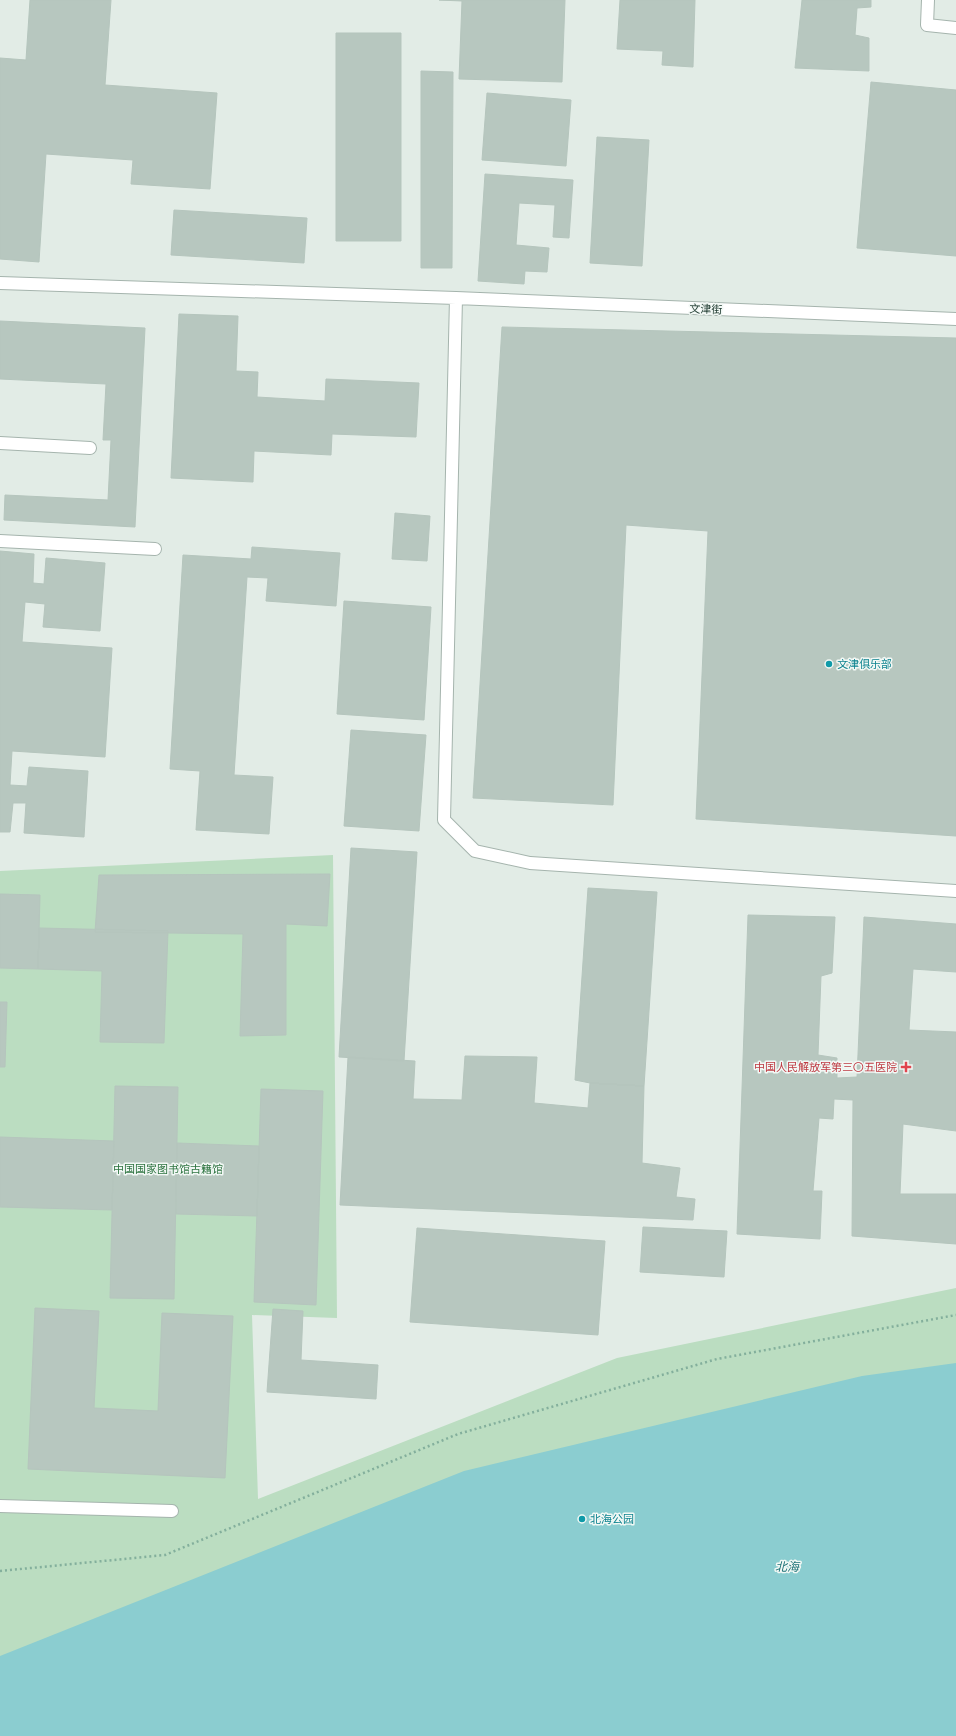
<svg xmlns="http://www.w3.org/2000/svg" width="956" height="1736" viewBox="0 0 956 1736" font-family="'PT Sans Narrow','Noto Sans SC',sans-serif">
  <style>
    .green { fill: #bbddc1 }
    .water { fill: #8bcdd0 }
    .building { fill: #b7c7bf; stroke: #b5c5bd }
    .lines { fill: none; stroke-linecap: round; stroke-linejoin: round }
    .service-casing { stroke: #a5b4ad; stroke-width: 14 }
    .minor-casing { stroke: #a5b4ad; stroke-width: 14 }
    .path { stroke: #83af9c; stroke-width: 2.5; stroke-dasharray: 2 3; stroke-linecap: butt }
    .service { stroke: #fff; stroke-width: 12 }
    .minor { stroke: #fff; stroke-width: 12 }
    .culture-dot { fill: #0f9aa8; stroke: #f2f8f5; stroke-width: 1.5 }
    .health-dot { fill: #e0444e; stroke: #f2f8f5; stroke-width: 1.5 }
    .labels { text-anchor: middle; stroke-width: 3; stroke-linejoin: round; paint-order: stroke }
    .street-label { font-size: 11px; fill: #223d33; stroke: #f2f8f5 }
    .culture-label { font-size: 11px; fill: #0d838f; stroke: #f2f8f5; text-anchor: start }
    .health-label { font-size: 11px; fill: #be3a42; stroke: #f2f8f5; text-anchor: end }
    .park-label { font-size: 11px; fill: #2d7340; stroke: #f2f8f5 }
    .water-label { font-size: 12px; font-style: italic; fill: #1e7277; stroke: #f2f8f5 }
  </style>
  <rect width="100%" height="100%" fill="#e2ece6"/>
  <path class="green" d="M333 855 337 1318 252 1315 258 1499 617 1358 956 1288V1736H0V871Z"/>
  <path class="water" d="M956 1363V1736H0V1656L464 1471 862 1376Z"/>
  <path class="building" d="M30 0H111L105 85 217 93 210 189 131 184 133 160 46 154 39 262 0 259V58L26 60Z
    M439 0H565L562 82 459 79 462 1Z
    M620 0H695L693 67 662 65 663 51 617 49Z
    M802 0H871V7L857 8 855 35 869 38V71L795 68Z
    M336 33H401V241H336Z
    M421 71 453 72 452 268H421Z
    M871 82 956 90V256L857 248Z
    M487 93 571 100 566 166 482 160Z
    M597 137 649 140 642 266 590 263Z
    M485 174 573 180 569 238 553 237 555 205 519 203 516 245 549 248 547 272 525 271 524 284 478 281Z
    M174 210 307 218 304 263 171 255Z
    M179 314 238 316 236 371 258 372 257 397 325 401 326 379 419 383 416 437 332 434 331 455 254 451 253 482 171 478Z
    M0 321 145 328 135 527 4 520 5 495 108 500 111 440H103L106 384 0 379Z
    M502 327 956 338V836L696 819 708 531 626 525 613 805 473 798Z
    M395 513 430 516 427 561 392 559Z
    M252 547 340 553 336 606 266 601 268 578 247 577 234 775 273 777 269 834 196 830 200 771 170 769 183 555 251 559Z
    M0 551 34 554 33 583 44 584 46 558 105 563 100 631 43 627 45 604 25 602 22 642 112 648 105 757 12 751 10 785 27 786 29 767 88 771 84 837 24 833 26 803H13L10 832H0Z
    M344 601 431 607 424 720 337 714Z
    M351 730 426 735 419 831 344 826Z
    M351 848 417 852 404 1061 339 1057Z
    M330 874 327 926 286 924V1035L240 1036 243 934 95 932 99 875Z
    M588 888 657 892 644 1086 590 1083 575 1080Z
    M0 894 40 895 38 969 0 968Z
    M748 915 835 917 832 973 821 976 818 1055 837 1058V1078L857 1077 864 917 956 924V972L913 969 909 1030 956 1032V1131L903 1124 900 1194H956V1244L852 1236 853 1100 834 1099 833 1119 819 1118 813 1191H822L820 1239 737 1234Z
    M39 928 168 931 164 1043 100 1042 102 971 38 969Z
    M0 1002H7L5 1067H0Z
    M465 1056 537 1057 534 1103 588 1108 590 1083 644 1086 642 1163 680 1168 676 1197 695 1199 693 1220 340 1205 348 1057 415 1061 413 1099 462 1100Z
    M115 1086 178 1087 174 1299 110 1298Z
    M261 1089 323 1091 316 1305 254 1302Z
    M0 1137 114 1141 112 1210 0 1207Z
    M177 1143 259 1146 257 1216 176 1214Z
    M643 1227 727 1231 724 1277 640 1272Z
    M417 1228 605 1241 598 1335 410 1322Z
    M35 1308 99 1311 94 1408 158 1411 162 1313 233 1316 225 1478 28 1469Z
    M273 1309 303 1311 301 1360 378 1365 376 1399 267 1392Z"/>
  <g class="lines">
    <defs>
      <path id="service" d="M0 443 90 448
        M0 541 155 549
        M0 1506 172 1511"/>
      <path id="minor" d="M928 0 927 25 956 28
        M0 283 456 298 444 820 475 851 530 863 956 891
        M456 298 956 319"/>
    </defs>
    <use href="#service" class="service-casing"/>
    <use href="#minor" class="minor-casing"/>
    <path class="path" d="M0 1571 165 1555 458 1434 717 1359 956 1315"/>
    <use href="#service" class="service"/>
    <use href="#minor" class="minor"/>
  </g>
  <g class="culture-dot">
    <circle cx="829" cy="664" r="4"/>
    <circle cx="582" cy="1519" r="4"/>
  </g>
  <path class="health-dot" d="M904 1061h4v4h4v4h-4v4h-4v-4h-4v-4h4z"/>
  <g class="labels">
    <g class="street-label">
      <text transform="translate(706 309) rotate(2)" y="4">文津街</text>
    </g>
    <g class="culture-label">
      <text x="837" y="668">文津俱乐部</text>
      <text x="590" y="1523">北海公园</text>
    </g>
    <g class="health-label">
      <text x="897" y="1071">中国人民解放军第三〇五医院</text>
    </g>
    <g class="park-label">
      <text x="168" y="1173">中国国家图书馆古籍馆</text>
    </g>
    <g class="water-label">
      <text x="787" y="1571">北海</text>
    </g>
  </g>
</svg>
